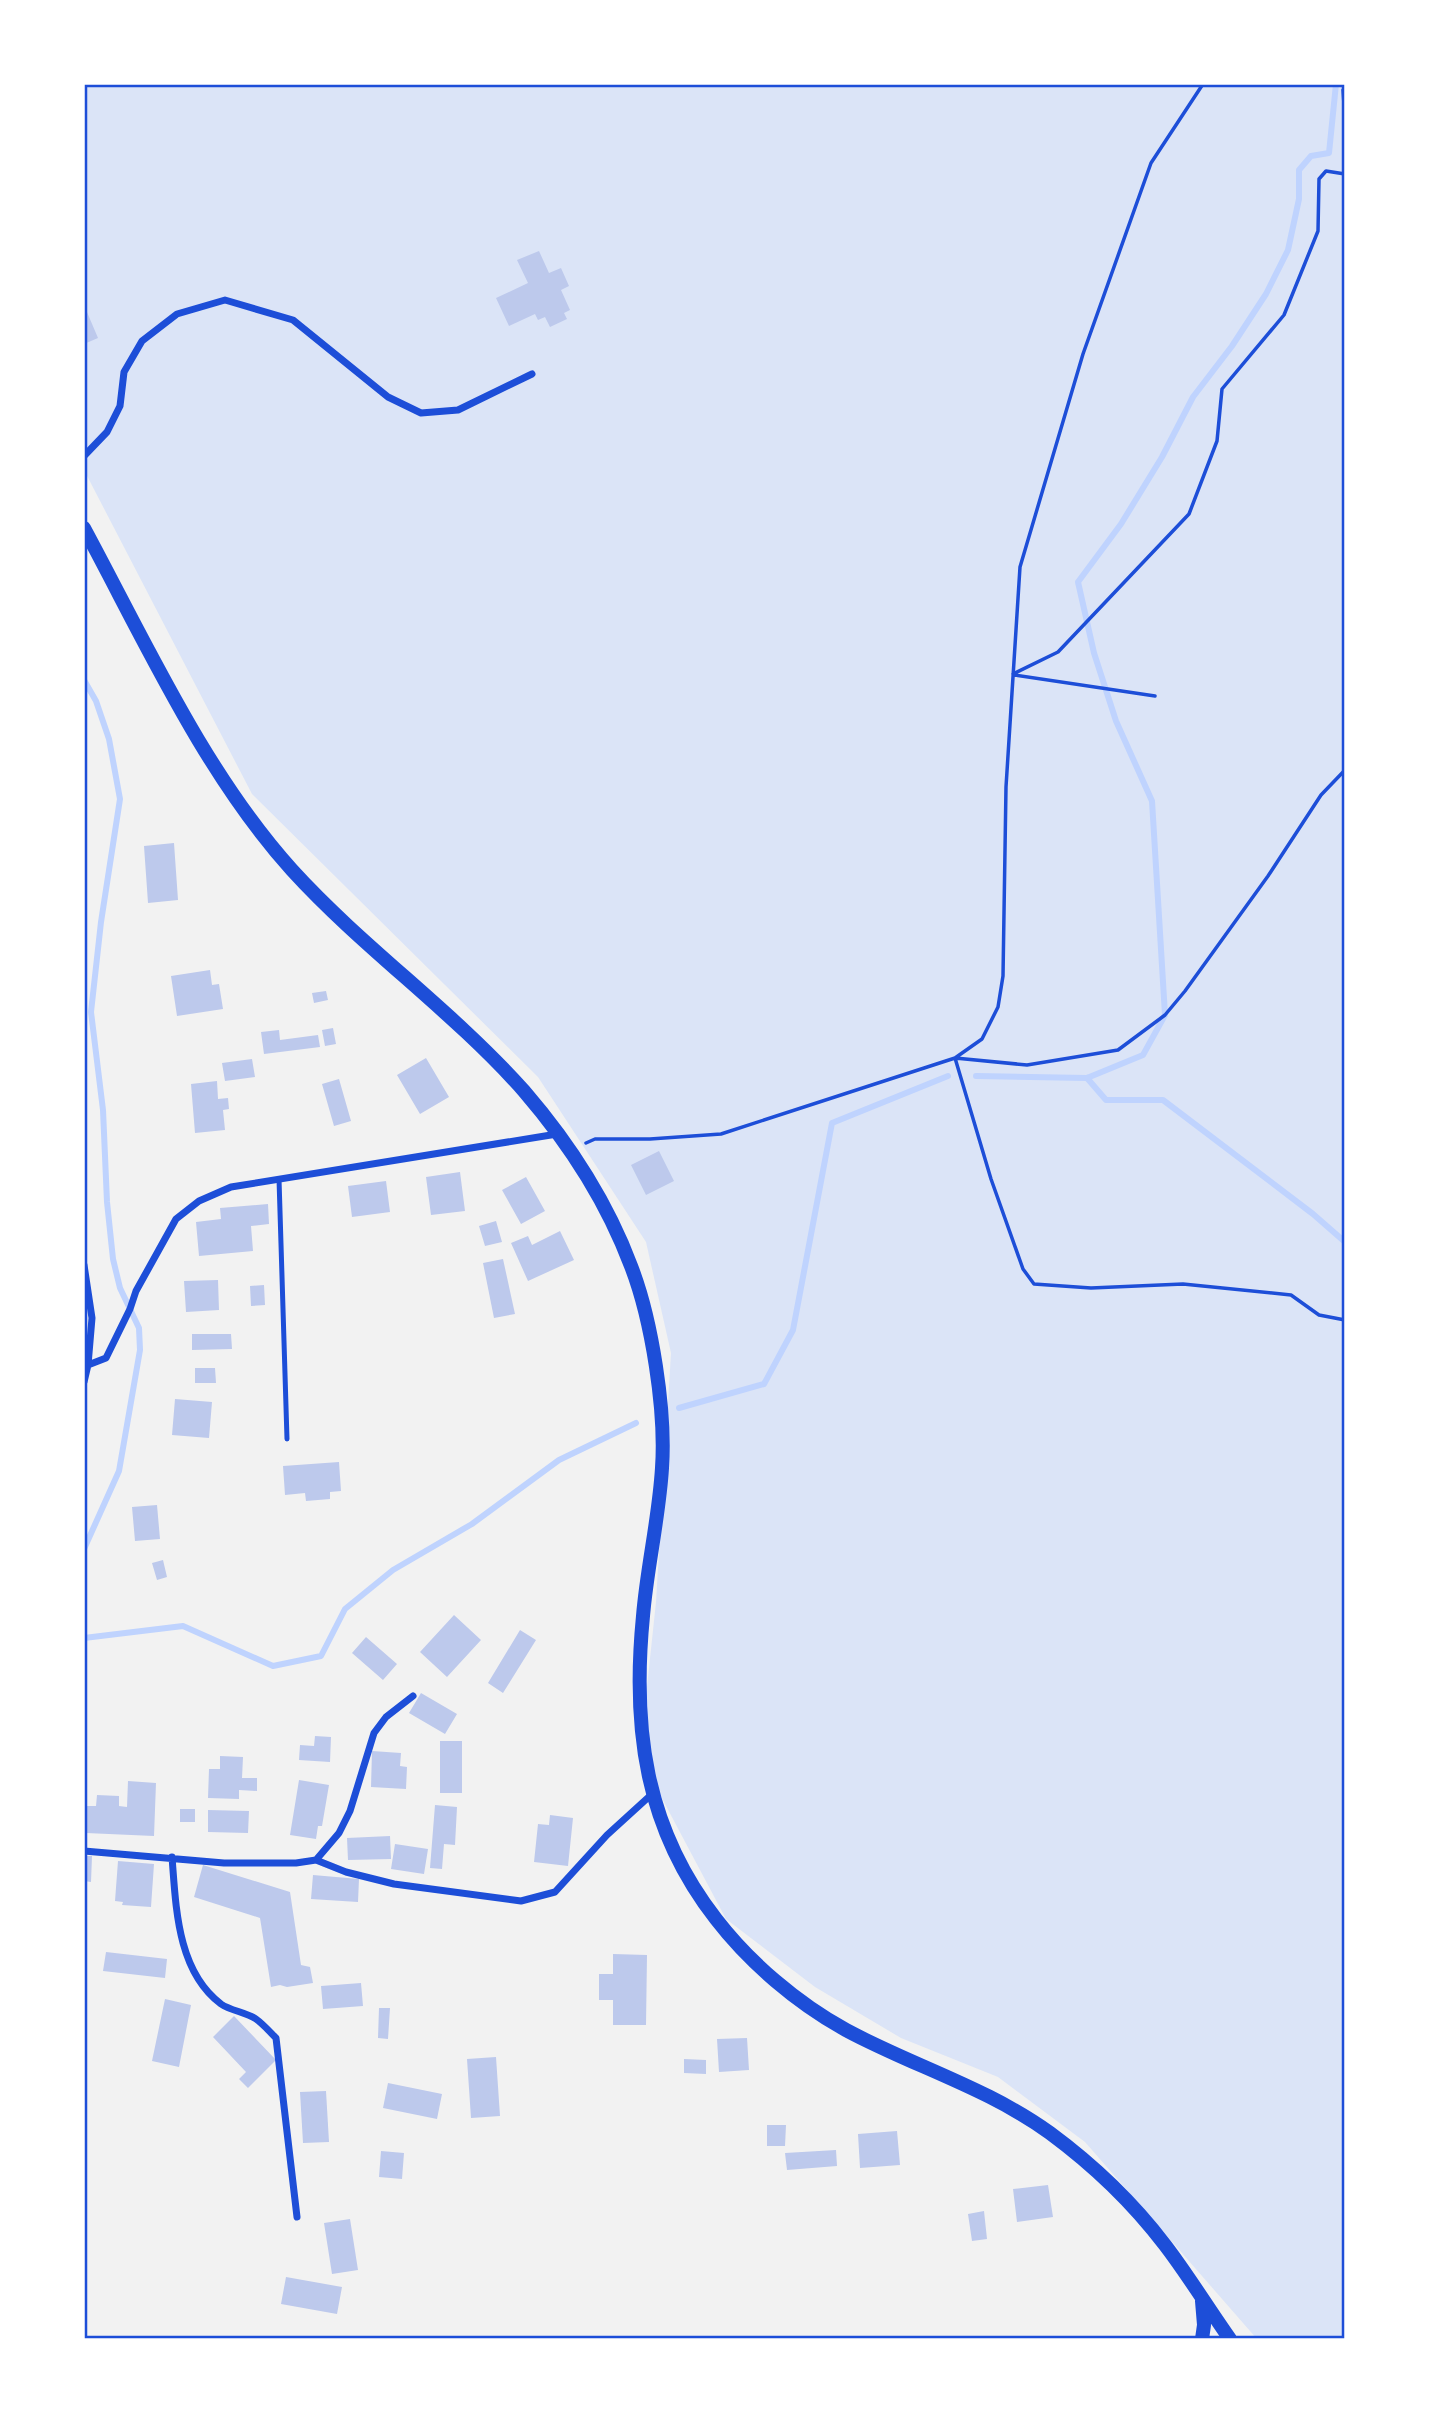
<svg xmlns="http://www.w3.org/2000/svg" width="1429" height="2423" viewBox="0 0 1429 2423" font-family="Helvetica,sans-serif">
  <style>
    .green { fill: #dbe4f7 }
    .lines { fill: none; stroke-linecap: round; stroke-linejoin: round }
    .stream { stroke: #bfd3fe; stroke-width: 6 }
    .building { fill: #bdc9ec }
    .path { stroke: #1d4ed8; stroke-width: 3.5 }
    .service { stroke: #1d4ed8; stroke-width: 5 }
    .minor { stroke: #1d4ed8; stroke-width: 7 }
    .secondary { stroke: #1d4ed8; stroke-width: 14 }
    .neatline { fill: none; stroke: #1d4ed8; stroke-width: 2.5 }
  </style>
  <rect width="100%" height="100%" fill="#f2f2f2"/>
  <path class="green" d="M84 84H1345V2339H1257L1085 2142 998 2077 901 2038 815 1987 726 1919 656 1787 644 1715 656 1602 671 1353 646 1242 538 1077 252 794 84 470Z"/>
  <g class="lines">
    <path class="stream" d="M84 680 96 701 109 739 120 799 101 922 91 1012 103 1110 107 1202 113 1259 120 1288 139 1328 140 1350 119 1471 84 1549
      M976 1076 1087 1078 1143 1055 1165 1015 1152 801 1116 721 1094 653 1078 582 1121 524 1162 457 1193 397 1232 346 1266 294 1288 250 1299 199V170L1311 156 1329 153 1336 84
      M1087 1078 1106 1100H1163L1313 1214 1345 1242
      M679 1408 764 1384 793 1330 832 1123 948 1076
      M84 1638 183 1626 273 1666 321 1656 345 1609 393 1570 472 1524 559 1460 636 1423"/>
  </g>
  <path class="building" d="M539 251 549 273 561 268 569 286 561 290 570 310 564 313 567 319 550 327 545 317 538 320 535 314 509 326 496 298 528 283 517 260Z
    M84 305 98 338 84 344Z
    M174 843 178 900 148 903 144 846Z
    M210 970 212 985 219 984 223 1009 177 1016 171 976Z
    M326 991 328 1000 314 1003 312 993Z
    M333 1028 336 1044 325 1046 322 1030Z
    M279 1030 280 1040 318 1035 320 1047 264 1054 261 1032Z
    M426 1058 449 1097 420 1114 397 1075Z
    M252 1059 255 1077 225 1081 222 1063Z
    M339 1079 351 1121 334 1126 322 1084Z
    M217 1081 218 1099 228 1098 229 1109 223 1110 225 1130 195 1133 191 1084Z
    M659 1151 674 1181 646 1195 631 1165Z
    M460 1172 465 1211 431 1215 426 1177Z
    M526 1177 545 1211 521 1224 502 1190Z
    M386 1181 390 1212 352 1217 348 1186Z
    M268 1204 269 1224 251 1226 253 1251 199 1256 196 1222 221 1219 220 1208Z
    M496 1221 502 1242 485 1246 479 1226Z
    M560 1231 574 1260 528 1281 511 1243 528 1236 532 1245Z
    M503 1259 515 1314 494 1318 483 1263Z
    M218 1280 219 1310 186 1312 184 1281Z
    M264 1285 265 1305 251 1306 250 1286Z
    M192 1334H231L232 1349 192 1350Z
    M195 1368H215L216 1383H195Z
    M175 1399 212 1402 209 1438 172 1435Z
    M339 1462 341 1491 330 1492V1499L306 1501 305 1493 285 1495 283 1466Z
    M157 1505 160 1539 135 1541 132 1507Z
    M163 1560 167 1577 157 1580 152 1563Z
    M454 1615 481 1640 447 1677 420 1652Z
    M520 1630 536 1640 503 1693 488 1683Z
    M366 1637 397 1664 383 1680 352 1653Z
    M421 1693 457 1714 445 1734 409 1713Z
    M315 1736 331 1737 330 1762 299 1760 300 1745 314 1746Z
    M440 1741H462V1793H440Z
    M372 1751 401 1753 400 1766 407 1767 406 1789 371 1787Z
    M220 1756 243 1757 242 1778H257V1791L239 1790V1799L208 1798 209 1769H220Z
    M299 1780 329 1785 322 1826H318L316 1839 290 1835Z
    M128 1781 156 1783 154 1836 86 1833 87 1806H96L97 1795 119 1796V1806L127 1807Z
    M435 1805 457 1807 455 1845 444 1844 442 1869 430 1868Z
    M180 1809H195V1822H180Z
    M208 1810 249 1811 248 1833 208 1832Z
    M550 1815 573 1818 568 1866 534 1862 538 1824 549 1825Z
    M390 1836 391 1859 348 1860 347 1838Z
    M395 1844 428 1849 424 1874 391 1869Z
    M84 1856H92L91 1882 84 1881Z
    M118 1861 154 1864 151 1907 122 1905 123 1902 115 1901Z
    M203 1865 290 1892 301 1965 310 1967 313 1983 287 1987 280 1985 271 1987 260 1918 194 1897Z
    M313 1875 359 1879 358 1902 311 1899Z
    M106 1952 167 1959 165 1978 103 1971Z
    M613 1954 647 1955 646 2025H613V2000H599V1974H613Z
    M361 1983 363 2006 323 2009 321 1986Z
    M165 1999 191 2005 179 2067 152 2061Z
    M379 2008H390L388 2039 378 2038Z
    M234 2016 276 2060 248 2088 239 2079 246 2072 213 2037Z
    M747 2038 749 2070 719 2072 717 2039Z
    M496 2057 500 2116 471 2118 467 2059Z
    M684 2059 706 2060V2074L684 2073Z
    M388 2083 442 2094 437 2119 383 2108Z
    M326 2091 329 2142 303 2143 300 2092Z
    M767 2125H786L785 2146H767Z
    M897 2131 900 2165 860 2168 858 2134Z
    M836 2150 837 2166 787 2170 785 2153Z
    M381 2151 404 2153 402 2179 379 2177Z
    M1048 2185 1053 2217 1017 2222 1013 2189Z
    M984 2211 987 2239 972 2241 968 2214Z
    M350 2219 358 2270 332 2274 324 2223Z
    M286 2277 342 2287 337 2314 281 2304Z"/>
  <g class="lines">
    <path class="path" d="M1345 88 1343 90 1345 120
      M1013 674 1058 652 1189 514 1217 441 1222 389 1284 315 1318 231 1319 179 1326 171 1345 174
      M1015 675 1155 696
      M1345 770 1321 795 1268 876 1185 991 1165 1015 1118 1050 1027 1065 955 1058 991 1179 1023 1269 1034 1284 1091 1288 1183 1284 1291 1295 1319 1315 1345 1320
      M586 1143 595 1139H650L721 1134 955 1058 982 1039 998 1007 1003 976 1006 787 1020 567 1083 354 1151 163 1203 84"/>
    <path class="service" d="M279 1179 287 1439"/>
    <path class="minor" d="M84 456 107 432 120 406 124 372 142 341 177 314 225 300 293 320 388 397 421 413 458 410 532 374
      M84 1265 92 1318 88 1365 84 1382
      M88 1365 106 1358 130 1309 136 1291 176 1219 199 1201 231 1187 557 1134
      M84 1851 224 1863H296L316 1860 339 1833 350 1811 374 1733 386 1717 413 1696
      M172 1857C176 1907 177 1971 221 2004 231 2011 246 2012 256 2019 263 2024 270 2032 276 2038L297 2217
      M316 1860 346 1872 394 1884 521 1901 555 1892 607 1835 652 1794"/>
    <path class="secondary" d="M84 528C145 641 205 774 292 870 364 949 453 1011 524 1091 568 1142 607 1202 631 1266 652 1320 666 1411 662 1468 659 1518 647 1567 643 1616 632 1728 645 1828 716 1919 750 1963 797 2003 846 2030 913 2066 988 2088 1050 2133 1092 2164 1133 2203 1165 2245 1188 2275 1208 2308 1230 2339
      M1202 2339 1204 2325 1202 2301"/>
  </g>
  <rect width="1429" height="2423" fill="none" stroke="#ffffff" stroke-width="172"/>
  <rect x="86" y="86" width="1257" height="2251" class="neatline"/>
</svg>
